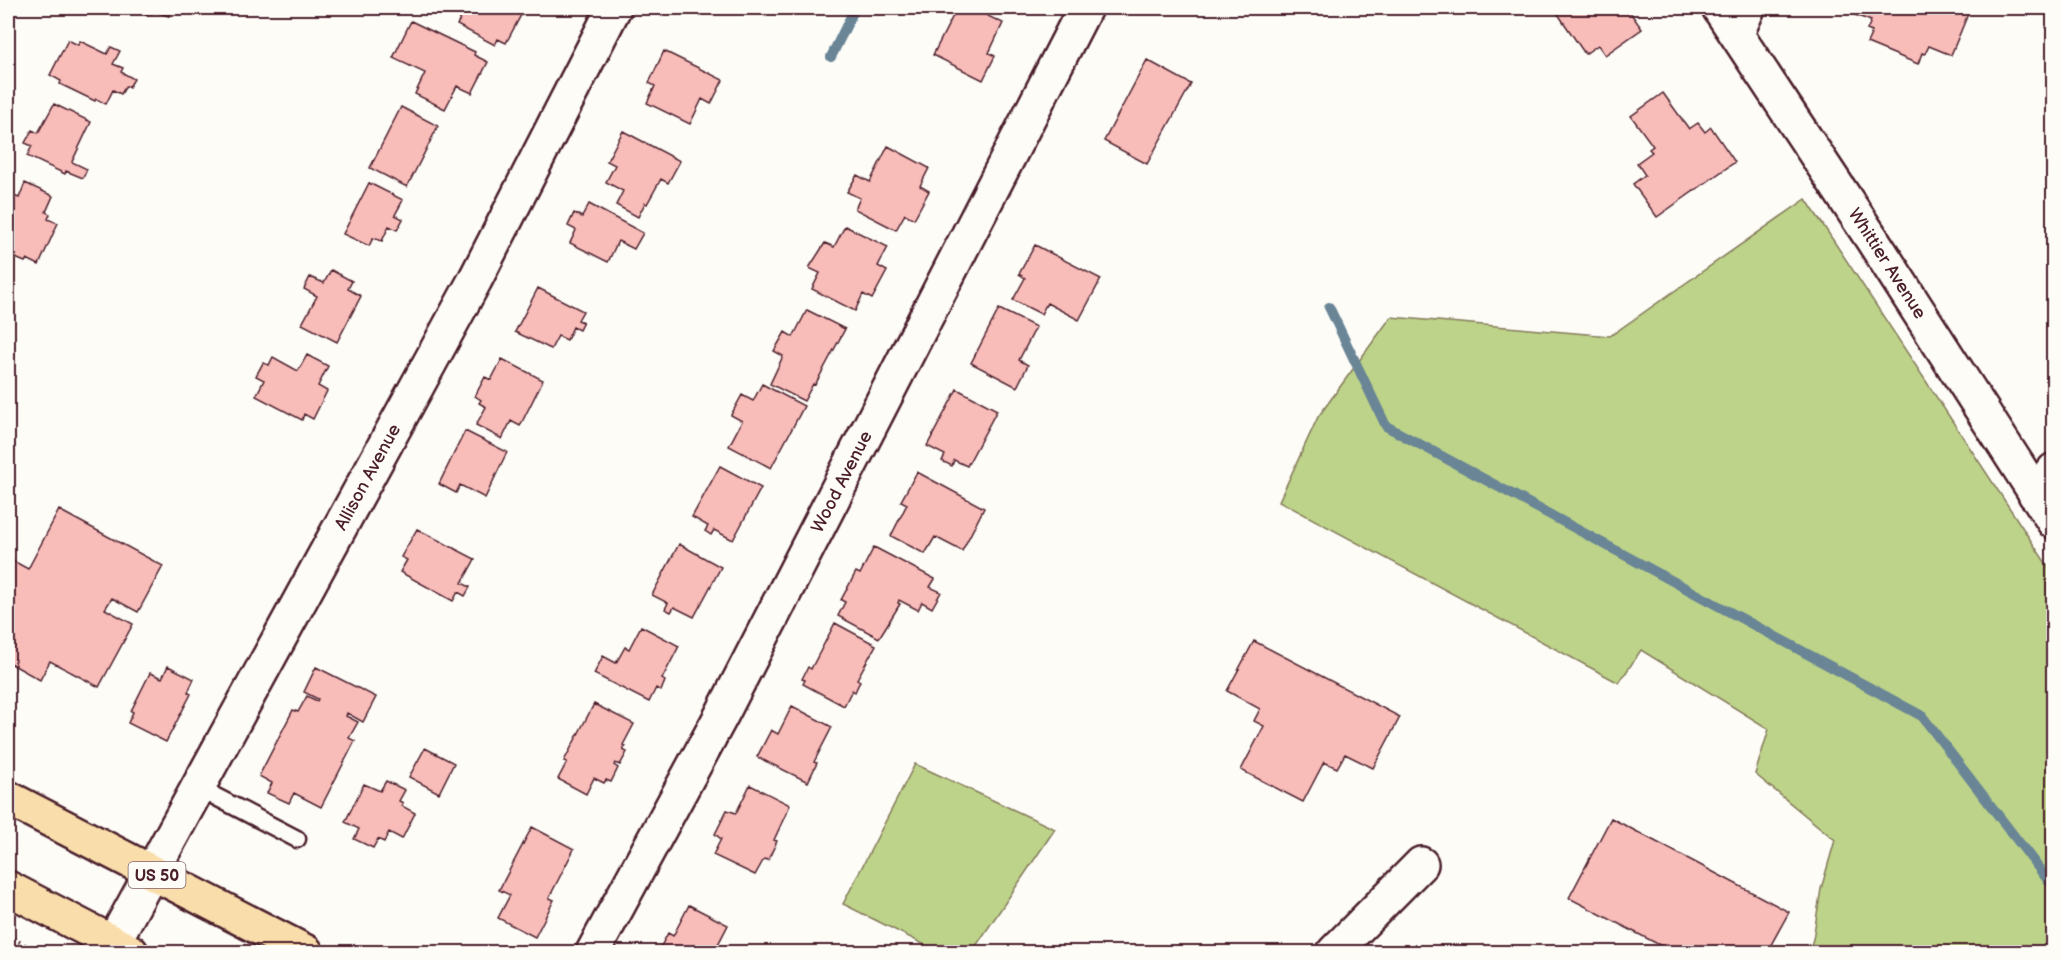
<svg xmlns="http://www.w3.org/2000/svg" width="2061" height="960" viewBox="0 0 2061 960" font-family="'Balsamiq Sans',sans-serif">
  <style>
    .green { fill: #bdd389; stroke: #84795a; stroke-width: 1.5 }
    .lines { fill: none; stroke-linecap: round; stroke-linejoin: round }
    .stream { stroke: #698596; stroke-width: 10 }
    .building { fill: #f8bcb9; stroke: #4a1f2b; stroke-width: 1.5 }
    .service-casing { stroke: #4a1f2b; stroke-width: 21 }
    .minor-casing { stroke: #4a1f2b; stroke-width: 38 }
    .tertiary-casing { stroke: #4a1f2b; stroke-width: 38 }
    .primary-casing { stroke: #4a1f2b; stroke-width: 38 }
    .path { stroke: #4a1f2b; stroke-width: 4; stroke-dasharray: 1.5 4.5; stroke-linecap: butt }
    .service { stroke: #fdfcf7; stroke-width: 16 }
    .minor { stroke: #fdfcf7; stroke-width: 33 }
    .tertiary { stroke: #fdfcf7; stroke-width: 33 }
    .primary { stroke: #f9deab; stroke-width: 33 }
    .labels { text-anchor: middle; stroke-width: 4.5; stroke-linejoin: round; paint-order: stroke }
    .shield { fill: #fdfcf7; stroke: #806168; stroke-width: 1.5 }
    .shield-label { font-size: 16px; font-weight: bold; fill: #4a1f2b }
    .street-label { font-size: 18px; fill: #4a1f2b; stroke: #fdfcf7 }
  </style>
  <rect width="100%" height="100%" fill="#fdfcf7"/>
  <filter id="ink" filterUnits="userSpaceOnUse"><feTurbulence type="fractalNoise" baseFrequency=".0167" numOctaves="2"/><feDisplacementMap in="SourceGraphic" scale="12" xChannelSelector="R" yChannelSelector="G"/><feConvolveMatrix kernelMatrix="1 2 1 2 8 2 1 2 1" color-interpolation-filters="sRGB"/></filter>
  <g filter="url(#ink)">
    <path class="green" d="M1806 199 2053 574V952H1809L1813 939 1821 889 1835 840 1755 774 1769 729 1641 650 1619 683 1279 501 1318 417 1391 317 1610 336Z
      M915 764 1055 829 972 952H939L843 904Z"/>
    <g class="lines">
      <path class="stream" d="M831 57 855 8
        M1329 307 1386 426 1922 716 2054 888"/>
    </g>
    <path class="building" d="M130 8H173L169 16 159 13 160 10 155 8 152 14 148 13 147 15Z
      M466 8H515L513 10 521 15 506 43 498 39 495 45 457 25Z
      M957 8H971L1003 23 989 53 995 56 983 80 933 55Z
      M1567 8H1627L1642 29 1605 55 1598 45 1585 54 1558 14Z
      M1853 8H1965L1963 12 1968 14 1951 55 1929 46 1925 54 1922 53 1918 64 1867 43 1872 32 1867 30 1871 21 1850 13Z
      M411 21 475 52 474 55 488 62 472 93 457 86 445 109 415 94 425 73 393 58Z
      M68 40 78 45 80 41 107 54 111 47 120 51 113 64 123 68 121 72 134 79 129 87 126 86 121 94 113 90 106 104 96 99 95 101 60 84 61 81 50 75Z
      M664 51 723 80 711 104 702 99 690 124 647 103 655 86 649 83Z
      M1147 60 1191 84 1147 164 1104 141Z
      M1663 93 1689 129 1698 123 1705 132 1711 127 1735 162 1657 217 1633 184 1645 175 1637 163 1652 152 1649 149 1653 146 1631 116Z
      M54 104 91 122 72 162 87 169 83 178 66 171 65 174 27 156 32 146 25 143 32 130 38 133Z
      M401 107 438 126 407 187 370 168Z
      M623 131 680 161 668 183 661 179 647 204 645 203 638 217 616 205 623 191 606 182 615 165 607 161Z
      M888 146 929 168 920 186 929 191 914 219 905 214 896 230 855 209 860 198 847 192 857 175 870 182Z
      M25 183 53 196 46 212 50 214 48 219 58 223 39 265 27 259 25 262 8 255V208L14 196 19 198Z
      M369 183 403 200 395 215 403 219 397 230 389 226 382 241 373 238 369 246 343 234Z
      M589 204 643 233 634 249 618 241 608 262 570 243 576 230 568 226 574 213 582 217Z
      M845 226 888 247 878 266 887 271 872 299 863 294 855 311 812 289 820 273 809 268 825 243 834 247Z
      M1035 245 1101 279 1079 320 1047 303 1041 314 1013 300 1025 278 1019 274Z
      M331 270 352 281 348 289 361 296 337 342 302 324 317 296 304 289 310 277 324 283Z
      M538 288 583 311 578 320 583 322 579 330 573 327 567 340 558 336 551 349 515 332Z
      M999 309 1036 327 1019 360 1028 365 1017 387 971 363Z
      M807 310 845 329 815 385 813 384 804 401 770 384 783 356 774 351 785 332 793 337Z
      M307 355 328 366 318 386 327 391 313 419 304 414 302 420 256 396 264 380 256 376 263 363 269 365 273 357 298 371Z
      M502 359 543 380 520 426 511 421 502 439 476 425 486 407 479 403 481 400 475 396 485 377 491 380Z
      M762 384 804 406 771 468 729 446 742 421 731 415 742 395 753 401Z
      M957 389 997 410 967 466 954 460 952 466 942 461 945 455 927 446Z
      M465 431 507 452 485 498 460 485 456 493 439 484Z
      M720 466 761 488 733 540 714 530 711 535 705 531 708 526 692 517Z
      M917 472 984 508 962 551 935 537 925 554 891 536 907 504 901 501Z
      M59 510 163 566 138 612 112 598 105 609 133 624 99 687 50 661 40 680 8 662V558L28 569Z
      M417 529 475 559 462 583 470 587 465 596 458 592 453 601 400 572 407 560 401 557Z
      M679 544 721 567 694 617 674 607 671 612 665 609 668 603 652 595Z
      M874 547 935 579 930 587 941 592 932 608 922 602 918 610 899 600 898 603 900 604 879 638 838 616 845 602 841 600 856 572 860 574Z
      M835 623 876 645 857 679 860 681 855 692 852 690 844 706 803 684 805 680 802 679 808 667 811 669Z
      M641 626 679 646 662 679 665 681 661 691 656 688 649 702 594 674 603 656 616 663 625 647 629 649Z
      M1254 641 1400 717 1373 768 1345 754 1337 768 1324 762 1303 802 1241 770 1264 726 1254 721 1260 709 1227 691Z
      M168 666 194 679 188 692 191 694 166 742 128 723 133 712 131 711 150 673 162 678Z
      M316 667 376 697 363 722 347 713 346 716 358 722 349 738 355 741 321 807 294 793 289 803 267 793 272 783 259 776 293 710 298 712 307 696 317 701 318 699 304 692Z
      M594 704 634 724 623 745 626 746 623 750 627 752 620 765 615 763 614 765 618 768 611 782 606 780 604 783 594 778 586 794 558 779 567 762 564 761Z
      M792 706 832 727 814 762 817 763 808 782 757 757 771 730 778 734Z
      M425 748 454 763 439 793 409 777Z
      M386 781 405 790 399 801 403 803 402 806 415 813 402 839 389 832 384 842 378 839 373 848 354 839 359 829 345 822 364 784 380 791Z
      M750 785 790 805 774 840 777 841 768 860 764 859 755 875 713 855 721 839 715 834 727 810 736 813Z
      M1611 818 1789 912 1767 952H1673L1569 898Z
      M532 827 574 849 549 898 554 900 535 937 498 918 510 895 499 890Z
      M689 905 728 925 714 952H663L659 950 668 933 673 936Z"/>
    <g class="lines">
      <defs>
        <path id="service" d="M199 788 297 839"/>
        <g id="minor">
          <path d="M1737 33 1748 8"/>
          <path d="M2035 494 2054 470"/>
          <path id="s1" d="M113 943 475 280 614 8"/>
          <path id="s2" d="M593 952 721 716 1085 8"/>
          <path d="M1334 952 1421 864"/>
        </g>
        <g id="tertiary">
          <path id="s3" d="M1719 8 1872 239 2054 522"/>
        </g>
        <path id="primary" d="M8 798 306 952
          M8 888 131 952"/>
      </defs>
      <use href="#service" class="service-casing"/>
      <use href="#minor" class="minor-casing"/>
      <use href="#tertiary" class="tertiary-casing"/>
      <use href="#primary" class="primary-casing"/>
      <path class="path" d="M8 936 39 952"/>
      <use href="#service" class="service"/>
      <use href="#minor" class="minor"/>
      <use href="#tertiary" class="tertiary"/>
      <use href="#primary" class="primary"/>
    </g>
  </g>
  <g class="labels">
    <rect class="shield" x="128.5" y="862" width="57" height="26" rx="4.5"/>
    <g class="shield-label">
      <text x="157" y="881">US 50</text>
    </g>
    <g class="street-label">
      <text dy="6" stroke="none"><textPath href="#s3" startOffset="306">Whittier Avenue</textPath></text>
      <text dy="6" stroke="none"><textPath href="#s1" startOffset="531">Allison Avenue</textPath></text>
      <text dy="6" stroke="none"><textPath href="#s2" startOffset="532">Wood Avenue</textPath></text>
    </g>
  </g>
  <rect width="2061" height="960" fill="none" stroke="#fdfcf7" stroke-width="30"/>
  <rect x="15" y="15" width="2031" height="930" fill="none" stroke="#4a1f2b" stroke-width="2" filter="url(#ink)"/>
</svg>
